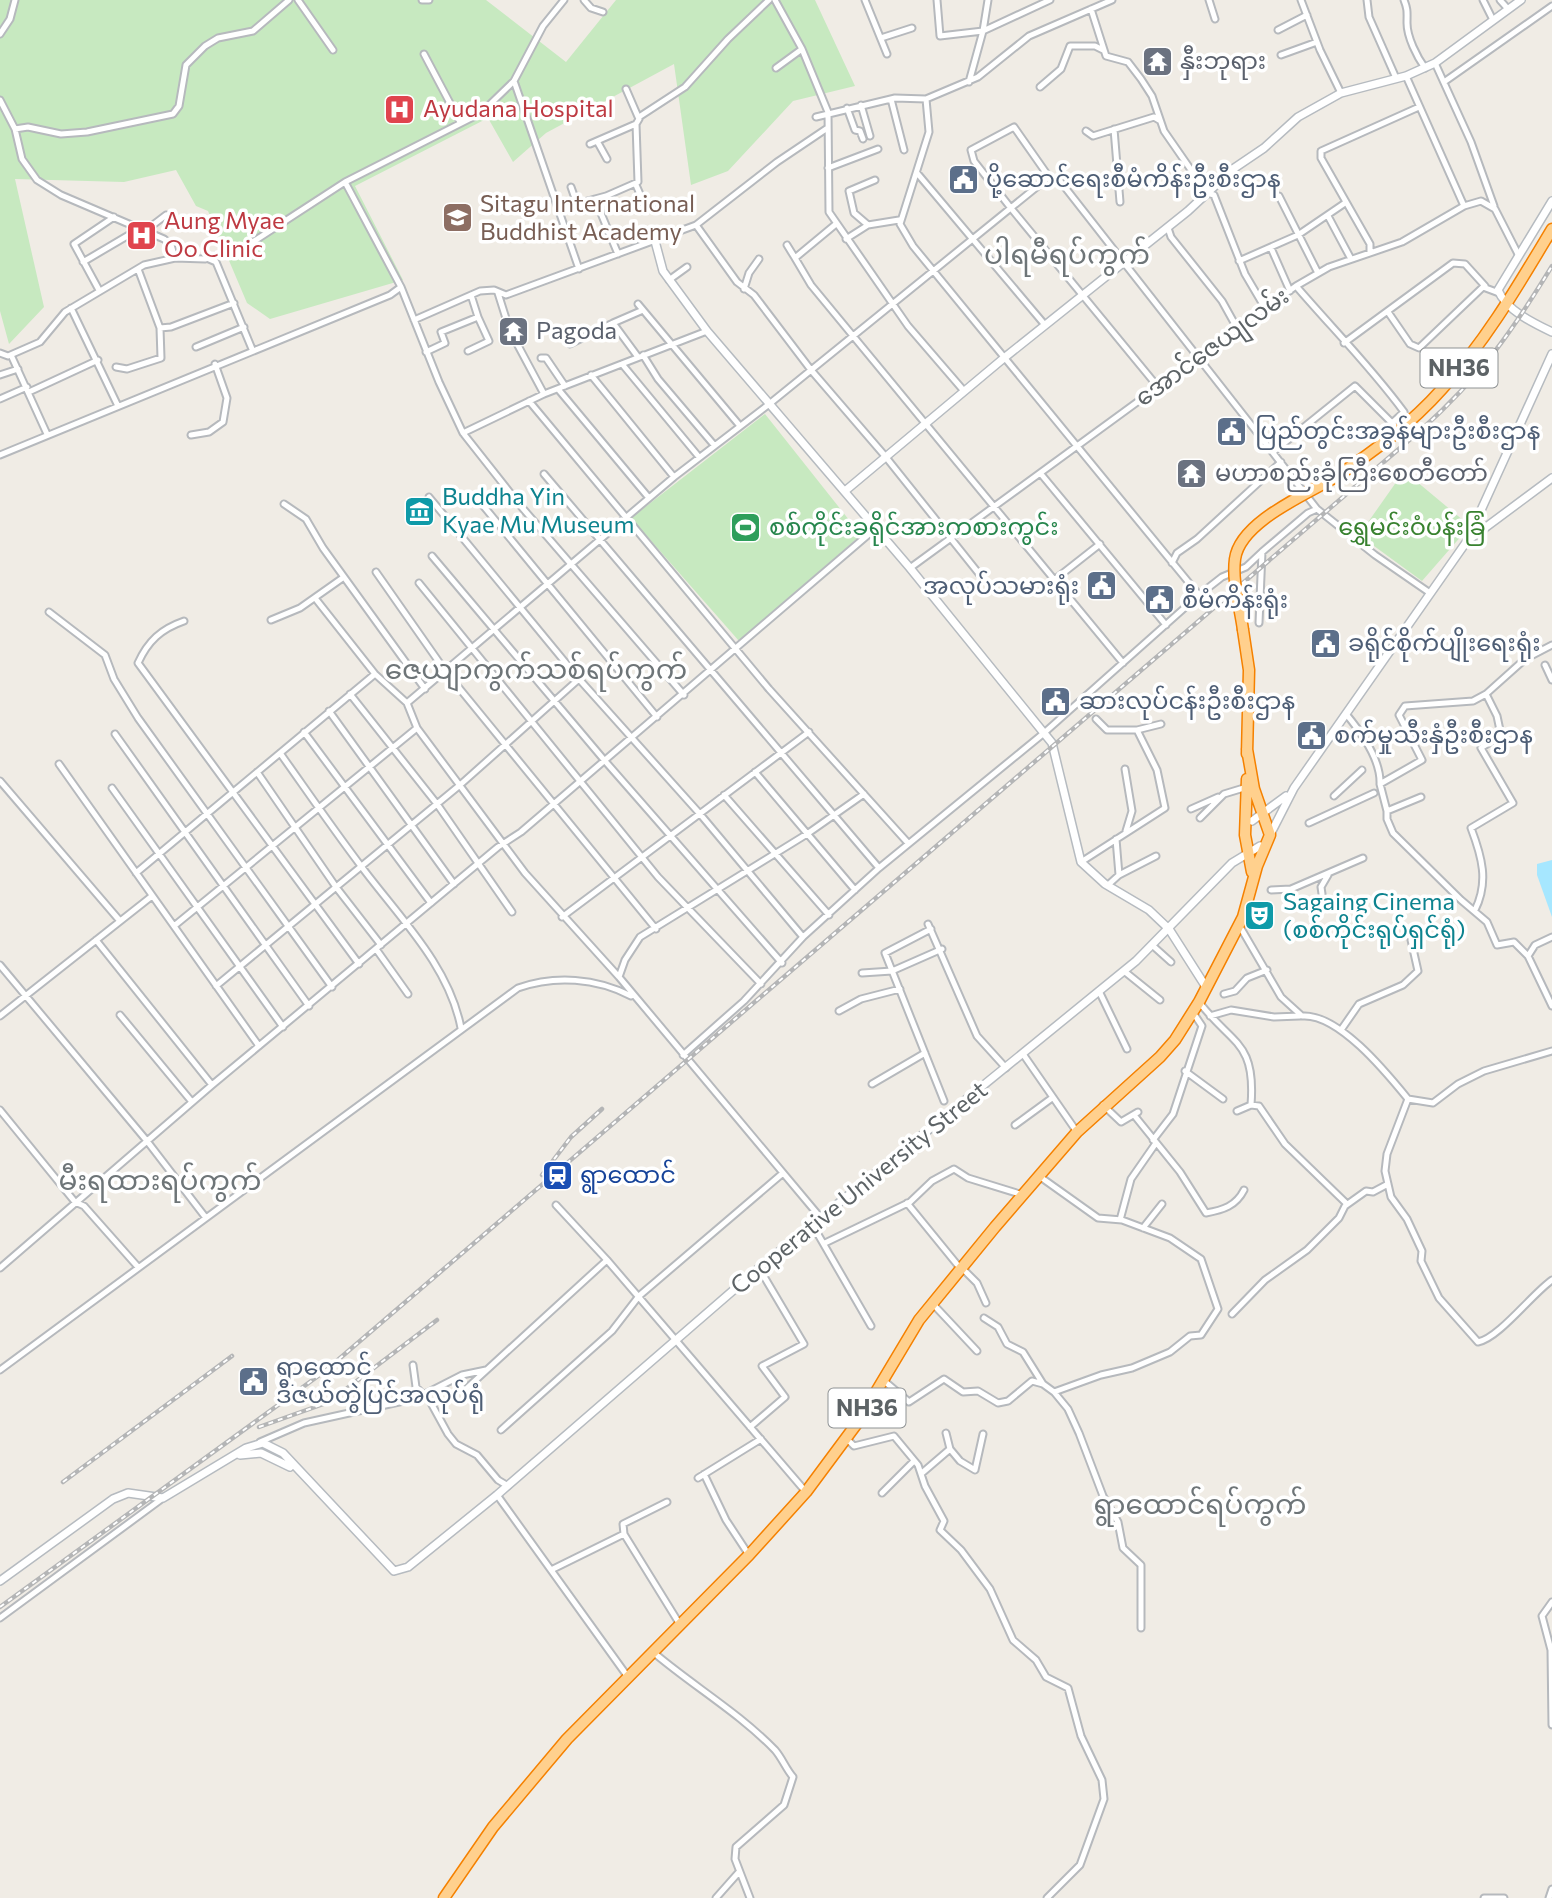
<svg xmlns="http://www.w3.org/2000/svg" width="1552" height="1898" viewBox="0 0 1552 1898" font-family="Commissioner,'Noto Sans Myanmar',sans-serif">
  <style>
    .green { fill: #c7e9c0 }
    .water { fill: #a6e7ff }
    .lines { fill: none; stroke-linecap: round; stroke-linejoin: round }
    .street-casing { stroke: #b6b9bd; stroke-width: 9 }
    .secondary-casing { stroke: #b6bbc0; stroke-width: 10 }
    .highway-casing { stroke: #f58100; stroke-width: 13 }
    .street { stroke: #fff; stroke-width: 5 }
    .secondary { stroke: #fff; stroke-width: 7 }
    .highway { stroke: #ffd08d; stroke-width: 10 }
    .rail-casing { stroke: #b4b5b6; stroke-width: 4.5 }
    .rail { stroke: #fff; stroke-width: 2; stroke-dasharray: 5; stroke-linecap: butt }
    .highway-bridge-casing { stroke: #f58100; stroke-width: 13; stroke-linecap: butt }
    .highway-bridge { stroke: #ffd08d; stroke-width: 10 }
    .labels { text-anchor: middle; stroke-width: 7; stroke-linejoin: round; paint-order: stroke }
    .shield { fill: #fff; stroke: #8e9294; stroke-width: 2 }
    .shield-label { font-size: 23px; font-weight: bold; fill: #5d6366 }
    .worship-label { font-size: 24px; fill: #5b616d; stroke: #fff; text-anchor: start }
    .health-label { font-size: 24px; fill: #be3a42; stroke: #fff; text-anchor: start }
    .service-label { font-size: 24px; fill: #4e5e75; stroke: #fff; text-anchor: start }
    .education-label { font-size: 24px; fill: #785e54; stroke: #fff; text-anchor: start }
    .street-label { font-size: 24px; fill: #5d6366; stroke: #fff }
    .culture-label { font-size: 24px; fill: #0d838f; stroke: #fff; text-anchor: start }
    .leisure-label { font-size: 24px; fill: #27864d; stroke: #fff; text-anchor: start }
    .park-label { font-size: 24px; fill: #398230; stroke: #fff }
    .transit-label { font-size: 24px; fill: #164399; stroke: #fff; text-anchor: start }
    .quarter-label { font-size: 28px; fill: #6e7578; stroke: #fff }
  </style>
  <rect width="100%" height="100%" fill="#f0ece5"/>
  <path class="green" d="M0 0H486L566 62 616 0H815L855 86 793 101 728 171 691 185 674 64 546 133 513 162 488 118 355 186 403 280 270 319 247 303 208 211 196 206 176 170 124 182 15 179 44 307 9 344 0 311Z
    M765 414 861 535 739 641 631 518Z
    M1404 471 1470 526 1422 581 1359 535Z"/>
  <path class="water" d="M1552 860V917L1537 875V864Z"/>
  <g class="lines">
    <defs>
      <path id="street" d="M298 0 333 50
        M422 0H429
        M584 0 591 8 603 12
        M775 0 802 49 828 112 829 212 908 326 964 391
        M865 0 887 54
        M937 0 940 36 983 31 988 0
        M1112 0 1029 36 978 77 926 99 929 132 900 224 913 246 1199 595
        M1209 0 1215 19
        M1301 0 1320 50 1341 93
        M1367 0 1369 17 1396 78
        M1404 0C1408 10 1407 13 1407 23 1407 37 1417 57 1425 68
        M1483 0 1493 20
        M1500 0 1508 9
        M1091 9 1106 56 1128 62 1141 79 1152 96 1164 131 1207 193 1214 195 1245 274 1265 308
        M1278 30 1307 15
        M0 34 10 19 15 0
        M881 38 912 28
        M424 54 460 122
        M1281 55 1317 42
        M1435 63 1471 142 1494 206
        M776 68 802 49
        M1406 76 1464 206
        M514 81 579 269
        M969 82 983 31 1050 0
        M1444 82 1552 6
        M1040 87 1061 69 1070 46H1095L1103 50
        M891 99 904 150
        M0 100 15 129 22 159 37 180 61 195 164 239 171 245 175 258
        M861 105 870 136
        M847 108 855 130 860 131 863 139
        M639 117 685 87 728 39 769 0
        M816 117 895 98 926 99
        M15 129 28 127 61 134 87 132 173 114 179 106 186 65 205 46 218 38 253 31 289 0
        M1114 129 1120 202
        M1086 131 1093 136 1154 117 1159 120
        M597 141 607 159
        M590 144 636 124
        M828 168 878 149
        M917 173 1045 325
        M1049 177 1014 127 971 150 974 161 1010 207 1158 387
        M875 180 849 191 854 213 868 225 899 220
        M345 182 401 287 439 382 463 433 519 504 684 695
        M636 185 647 210
        M571 187 577 204
        M1279 196 1318 273
        M595 199 618 254
        M558 209 606 196 638 182 636 124 639 119 626 89
        M1328 216 1351 259
        M836 224 795 258 811 285 1123 663
        M696 225 737 282 754 295 811 370 885 456 980 575
        M1168 228 1171 237 1222 301 1237 328
        M145 231 166 215
        M846 239 868 225
        M787 245 795 258
        M1271 248 1290 291
        M1370 252V244L1321 158V151L1419 107
        M209 259 216 262 252 349
        M1239 261 1298 235 1345 203
        M83 262 139 229
        M669 280 687 267
        M1296 286C1332 328 1371 367 1404 412L1392 423
        M744 289 749 273 759 259
        M99 290 74 244 114 217
        M498 293 509 328
        M638 304 740 426
        M71 308 118 406
        M1388 312 1410 344 1419 348 1483 287 1499 293
        M414 320 480 291 494 290 506 295 696 225 777 162 826 129
        M613 323 643 310
        M160 328 171 327 234 303
        M514 338 544 394
        M1344 343 1453 263 1465 264 1485 286
        M570 344 613 323 638 357
        M196 347 244 327
        M468 351 489 341 478 317
        M426 352 445 343 441 332 478 317 471 295
        M0 353 8 356 40 342 65 312 144 265 175 258 205 259 245 247 345 182 481 113 514 81 543 26 564 0
        M11 355 47 434
        M643 355 658 379 714 445
        M541 358H546L565 386
        M622 364 699 457
        M116 367 127 369 161 358 160 328 138 269
        M0 375 18 369
        M591 375 674 477
        M558 389 649 498
        M29 392 98 360
        M0 399 27 387
        M529 401 769 689 908 843
        M463 433 544 394 707 331
        M191 435 209 432 223 422 227 398 215 364
        M1273 452 1355 386 1394 425
        M0 455 390 295 401 287
        M544 474 879 868
        M1041 474 1166 625
        M429 497 579 679 700 814 803 937
        M481 503 657 717
        M284 504 306 519 323 548 425 689
        M432 556 605 761 782 963
        M1172 563 1177 553 1197 539 1281 462
        M910 568 1296 286 1329 267 1402 242 1464 206 1481 201 1495 209 1518 254
        M376 572 446 672 656 929
        M1053 581 1100 544
        M419 583 658 877 761 984
        M315 598 375 674 407 703 417 728 525 873 619 977 820 1217
        M49 612 105 655 114 679 138 718 332 987
        M271 620 300 608 344 577
        M184 621C161 629 148 641 138 663L359 964
        M1259 623 1262 552 1308 513 1317 509
        M1545 665 1552 680
        M350 694 437 804 512 912
        M1486 694 1525 659 1552 645
        M407 703 674 477 768 405 1049 177 1060 181 1317 509 1375 555 1430 593
        M329 711 454 884
        M1346 714C1361 732 1381 759 1380 784
        M1096 719 1107 730H1137L1161 724
        M304 732 431 903
        M115 734 309 1006
        M280 753C307 791 333 829 361 866 398 916 449 965 461 1028
        M59 764 259 1046
        M1125 769 1132 811 1126 831
        M257 772 336 887 381 945
        M755 772 855 890
        M0 781 120 921
        M112 788 283 1027
        M724 795 829 915
        M1334 796 1362 770
        M1421 797 1387 811V819L1393 833 1461 900 1487 922 1497 945 1514 942 1528 956
        M1191 809 1218 797
        M1387 811 1380 784 1422 760 1399 715 1405 706 1473 701 1486 694 1497 716 1501 735 1481 748 1513 803 1471 828C1482 857 1489 882 1475 910
        M1200 818 1224 794 1247 787
        M1309 823 1374 793
        M1116 839 1119 875
        M1081 862 1165 808 1157 770 1137 730
        M136 873 375 674
        M1108 885 1119 875 1156 856
        M1271 890 1291 889 1363 858
        M1324 908 1321 887 1328 875
        M562 917 809 732
        M928 924 977 1036 1006 1068
        M1239 925 1281 997 1302 1016C1338 1013 1386 1072 1408 1099L1433 1103 1458 1084 1484 1071 1552 1051
        M174 926 417 728
        M931 929 885 953 944 1101
        M1552 937 1535 945 1528 956 1552 1006
        M96 940 212 1085
        M1152 945 1171 962
        M376 949 408 994
        M0 965 147 1141 206 1218
        M1124 971 1160 1000
        M862 973 892 971 942 949
        M619 977 625 960 640 937 807 834 864 794
        M216 986 460 785 579 679
        M1099 991 1127 1049
        M1224 994 1235 991 1247 978 1267 970
        M1199 1002C1232 1045 1256 1041 1251 1105L1237 1111
        M839 1011 861 999 900 989
        M120 1015 192 1102
        M0 1016 152 896
        M1210 1016 1231 1010 1274 1017 1300 1016
        M1341 1030 1359 1004 1403 985 1418 971 1411 940
        M1023 1054 1077 1132
        M683 1055 744 1001 803 937 879 868 1044 733 1199 595 1222 577 1246 567 1262 552
        M1185 1071 1223 1099
        M872 1084 925 1053
        M1408 1099 1387 1154 1385 1171 1391 1197 1407 1219 1422 1251 1421 1261 1439 1298 1478 1342C1499 1338 1532 1294 1552 1280
        M1103 1105 1121 1122 1138 1112
        M1251 1105 1259 1106 1285 1144 1347 1204
        M0 1110 75 1202 84 1206 138 1267
        M1134 1115 1180 1172 1206 1213C1223 1210 1236 1206 1244 1190
        M1015 1125 1052 1098
        M1153 1140 1173 1114 1202 1026 1192 1011
        M907 1203 960 1268
        M556 1205 607 1260 806 1492
        M1120 1220 1131 1179 1156 1143
        M812 1224 871 1326
        M1143 1228 1162 1204
        M825 1243 910 1202 932 1181 954 1169 968 1178 1023 1195
        M961 1267 977 1283 986 1303
        M0 1268 212 1085 498 847 521 832 876 528
        M932 1303 977 1351
        M1232 1314 1265 1280 1307 1250 1339 1218 1345 1206 1366 1191 1373 1192 1388 1184
        M984 1318 998 1327 1007 1344 1023 1352 1043 1384
        M413 1365 416 1387 431 1403 448 1434 456 1444 477 1455 498 1480 508 1486
        M0 1370 518 988C555 975 596 978 631 996
        M883 1380 909 1402 944 1379 963 1392 978 1391 998 1403 1008 1401 1032 1381 1043 1384 1054 1392 1101 1375 1132 1368 1170 1352 1190 1336 1201 1335 1218 1309 1201 1259 1170 1238 1122 1220 1098 1218 1039 1176
        M467 1388 607 1260
        M1054 1392 1068 1409 1079 1433 1103 1496 1118 1522 1123 1548 1141 1565V1628
        M750 1427 785 1397 762 1366 804 1344 759 1268
        M501 1430 612 1331 639 1296 783 1173
        M846 1438 854 1446 894 1436 918 1465 925 1486 944 1521 940 1530 961 1550 990 1589 1013 1640 1036 1660 1046 1677 1068 1688 1081 1736 1102 1780 1104 1799 1080 1865 1047 1898
        M260 1442 304 1423 417 1398 462 1375 486 1370
        M950 1449 960 1461 975 1470 983 1434
        M922 1473 950 1449 946 1433
        M704 1474 726 1520 749 1555
        M698 1478 761 1439
        M882 1493 914 1461
        M497 1495 628 1677
        M667 1502 623 1524 624 1534 679 1623
        M551 1570 624 1534
        M1552 1602 1542 1616 1551 1650 1552 1725
        M0 1618 163 1498
        M653 1652C693 1686 738 1712 775 1750 782 1758 786 1769 793 1777L784 1805 736 1847 735 1859 750 1898
        M716 1898 739 1872
        M1484 1898H1504
        M1549 1898 1552 1889"/>
      <path id="secondary" d="M1552 201 1498 290C1506 310 1533 323 1552 332
        M655 241 663 271 707 331 910 568 1052 743 1081 862 1105 884 1149 910 1169 929 1206 987
        M845 491 1004 358 1188 211 1233 169 1264 148 1298 117 1341 93 1406 76 1435 63 1521 0
        M1470 539 1552 478
        M1252 821 1286 796
        M1270 835 1294 788 1467 541 1552 354
        M240 1455 261 1453 290 1467
        M0 1581 113 1499 128 1493 163 1498 246 1448 263 1443 283 1453 394 1571 408 1567 497 1495 759 1268 1136 961 1232 863 1260 846"/>
      <path id="highway" d="M1334 478C1373 452 1411 424 1442 389 1486 341 1519 284 1552 229
        M1243 630 1249 670 1247 754
        M1247 779 1245 835 1252 872
        M444 1898 493 1827 567 1739 749 1555 806 1492 858 1422 919 1320 995 1227 1077 1132 1160 1057 1175 1040 1199 1002 1243 917 1257 866 1270 835 1254 789 1247 749"/>
    </defs>
    <use href="#street" class="street-casing"/>
    <use href="#secondary" class="secondary-casing"/>
    <use href="#highway" class="highway-casing"/>
    <use href="#street" class="street"/>
    <use href="#secondary" class="secondary"/>
    <use href="#highway" class="highway"/>
    <defs>
      <path id="rail" d="M542 1175 571 1137 602 1109
        M259 1427 329 1402 437 1320
        M63 1482 232 1356
        M0 1607 325 1371 1421 430C1481 376 1511 333 1552 266"/>
    </defs>
    <use href="#rail" class="rail-casing"/>
    <use href="#rail" class="rail"/>
    <defs>
      <path id="highway-bridge" d="M1243 630C1240 607 1232 582 1235 559 1240 522 1305 495 1334 478"/>
    </defs>
    <use href="#highway-bridge" class="highway-bridge-casing"/>
    <use href="#highway-bridge" class="highway-bridge"/>
  </g>
  <defs>
    <symbol id="temple-square" viewBox="-11 -11 22 22"><rect x="-9" y="-9" width="18" height="18" rx="4" fill="#6b7280" stroke="#fff"/><path d="M0-6L5-2H3V0L6.5 2.5H4V6H1.5V3h-3V6H-4V2.5H-6.5L-3 0V-2H-5Z" fill="#fff"/></symbol>
    <symbol id="hospital-square" viewBox="-11 -11 22 22"><rect x="-9" y="-9" width="18" height="18" rx="4" fill="#e0444e" stroke="#fff"/><path d="M-5-5h3v3.5h4V-5h3V5h-3V1.5h-4V5h-3Z" fill="#fff"/></symbol>
    <symbol id="civic-square" viewBox="-11 -11 22 22"><rect x="-9" y="-9" width="18" height="18" rx="4" fill="#5c6f8a" stroke="#fff"/><path d="M-.6-6.5H3V-4.5H.6V-3L4-1V1h2V6H-6V1h2V-1L-.6-3ZM-1.2 2.5V6h2.4V2.5Z" fill="#fff"/></symbol>
    <symbol id="university-square" viewBox="-11 -11 22 22"><rect x="-9" y="-9" width="18" height="18" rx="4" fill="#8d6e63" stroke="#fff"/><path d="M0-5L7-2L0 1L-7-2ZM-4 1L0 2.5L4 1V4Q0 6-4 4Z" fill="#fff"/></symbol>
    <symbol id="museum-square" viewBox="-11 -11 22 22"><rect x="-9" y="-9" width="18" height="18" rx="4" fill="#0f9aa8" stroke="#fff"/><path d="M0-6L6-3V-2H-6V-3ZM-5-1h2V3h-2ZM-1-1h2V3h-2ZM3-1h2V3H3ZM-6 4H6V6H-6Z" fill="#fff"/></symbol>
    <symbol id="stadium-square" viewBox="-11 -11 22 22"><rect x="-9" y="-9" width="18" height="18" rx="4" fill="#2e9e5b" stroke="#fff"/><path d="M0-5a6.5 5 0 1 0 0 10a6.5 5 0 1 0 0-10ZM-3.5-1.8h7v3.6h-7Z" fill="#fff"/></symbol>
    <symbol id="theatre-square" viewBox="-11 -11 22 22"><rect x="-9" y="-9" width="18" height="18" rx="4" fill="#0f9aa8" stroke="#fff"/><path d="M-5-5.5Q0-4 5-5.5V0Q5 5 0 6Q-5 5-5 0ZM-3.3-2.5H-1v1.5H-3.3ZM1-2.5H3.3v1.5H1ZM-2.8 1Q0 5.5 2.8 1Z" fill="#fff"/></symbol>
    <symbol id="station-square" viewBox="-11 -11 22 22"><rect x="-9" y="-9" width="18" height="18" rx="4" fill="#1a4fb4" stroke="#fff"/><path d="M-3-6H3Q5-6 5-4V2Q5 4 3 4L4.5 6H3L1.5 4h-3L-3 6H-4.5L-3 4Q-5 4-5 2V-4Q-5-6-3-6ZM-3.5-4v3h7v-3ZM-3.5 1v1.5H-2V1ZM2 1v1.5H3.5V1Z" fill="#fff"/></symbol>
  </defs>
  <g fill-rule="evenodd">
    <use href="#temple-square" x="1140" y="44" width="35" height="35"/>
    <use href="#hospital-square" x="382" y="92" width="35" height="35"/>
    <use href="#civic-square" x="946" y="162" width="35" height="35"/>
    <use href="#university-square" x="440" y="200" width="35" height="35"/>
    <use href="#hospital-square" x="124" y="218" width="35" height="35"/>
    <use href="#temple-square" x="496" y="314" width="35" height="35"/>
    <use href="#civic-square" x="1214" y="414" width="35" height="35"/>
    <use href="#temple-square" x="1174" y="456" width="35" height="35"/>
    <use href="#museum-square" x="402" y="494" width="35" height="35"/>
    <use href="#stadium-square" x="728" y="510" width="35" height="35"/>
    <use href="#civic-square" x="1084" y="568" width="35" height="35"/>
    <use href="#civic-square" x="1142" y="582" width="35" height="35"/>
    <use href="#civic-square" x="1308" y="626" width="35" height="35"/>
    <use href="#civic-square" x="1038" y="684" width="35" height="35"/>
    <use href="#civic-square" x="1294" y="718" width="35" height="35"/>
    <use href="#theatre-square" x="1242" y="898" width="35" height="35"/>
    <use href="#station-square" x="540" y="1158" width="35" height="35"/>
    <use href="#civic-square" x="236" y="1364" width="35" height="35"/>
  </g>
  <g class="labels">
    <g class="shield">
      <rect x="1420.5" y="348.5" width="77" height="39" rx="5"/>
      <rect x="828.5" y="1388.5" width="77" height="39" rx="5"/>
    </g>
    <g class="shield-label">
      <text x="1459" y="376">NH36</text>
      <text x="867" y="1416">NH36</text>
    </g>
    <g class="worship-label">
      <text x="1180" y="69">နှီးဘုရား</text>
      <text x="536" y="339">Pagoda</text>
      <text x="1215" y="481">မဟာစည်းခုံကြီးစေတီတော်</text>
    </g>
    <g class="health-label">
      <text x="423" y="117">Ayudana Hospital</text>
      <text x="164" y="229">Aung Myae<tspan x="164" dy="28">Oo Clinic</tspan></text>
    </g>
    <g class="service-label">
      <text x="986" y="187">ပို့ဆောင်ရေးစီမံကိန်းဦးစီးဌာန</text>
      <text x="1255" y="439">ပြည်တွင်းအခွန်များဦးစီးဌာန</text>
      <text x="1079" y="594" text-anchor="end">အလုပ်သမားရုံး</text>
      <text x="1182" y="608">စီမံကိန်းရုံး‌</text>
      <text x="1348" y="651">ခရိုင်စိုက်ပျိုးရေးရုံး</text>
      <text x="1079" y="709">ဆားလုပ်ငန်းဦးစီးဌာန</text>
      <text x="1334" y="743">စက်မှုသီးနှံဦးစီးဌာန</text>
      <text x="276" y="1375">ရွာထောင်<tspan x="276" dy="28">ဒီဇယ်တွဲပြင်အလုပ်ရုံ</tspan></text>
    </g>
    <g class="education-label">
      <text x="480" y="212">Sitagu International<tspan x="480" dy="28">Buddhist Academy</tspan></text>
    </g>
    <g class="street-label">
      <text transform="translate(1212 347) rotate(-36)" y="8">အောင်ဇေယျလမ်း</text>
      <text transform="translate(859 1188) rotate(-39)" y="8">Cooperative University Street</text>
    </g>
    <g class="culture-label">
      <text x="442" y="505">Buddha Yin<tspan x="442" dy="28">Kyae Mu Museum</tspan></text>
      <text x="1283" y="910">Sagaing Cinema<tspan x="1283" dy="28">(စစ်ကိုင်းရုပ်ရှင်ရုံ)</tspan></text>
    </g>
    <g class="leisure-label">
      <text x="769" y="535">စစ်ကိုင်းခရိုင်အားကစားကွင်း</text>
    </g>
    <g class="park-label">
      <text x="1412" y="535">ရွှေမင်းဝံပန်းခြံ</text>
    </g>
    <g class="transit-label">
      <text x="580" y="1183">ရွာထောင်</text>
    </g>
    <g class="quarter-label">
      <text x="1067" y="264">ပါရမီရပ်ကွက်</text>
      <text x="536" y="679">ဇေယျာကွက်သစ်ရပ်ကွက်</text>
      <text x="160" y="1190">မီးရထားရပ်ကွက်</text>
      <text x="1200" y="1514">ရွာထောင်ရပ်ကွက်</text>
    </g>
  </g>
</svg>
